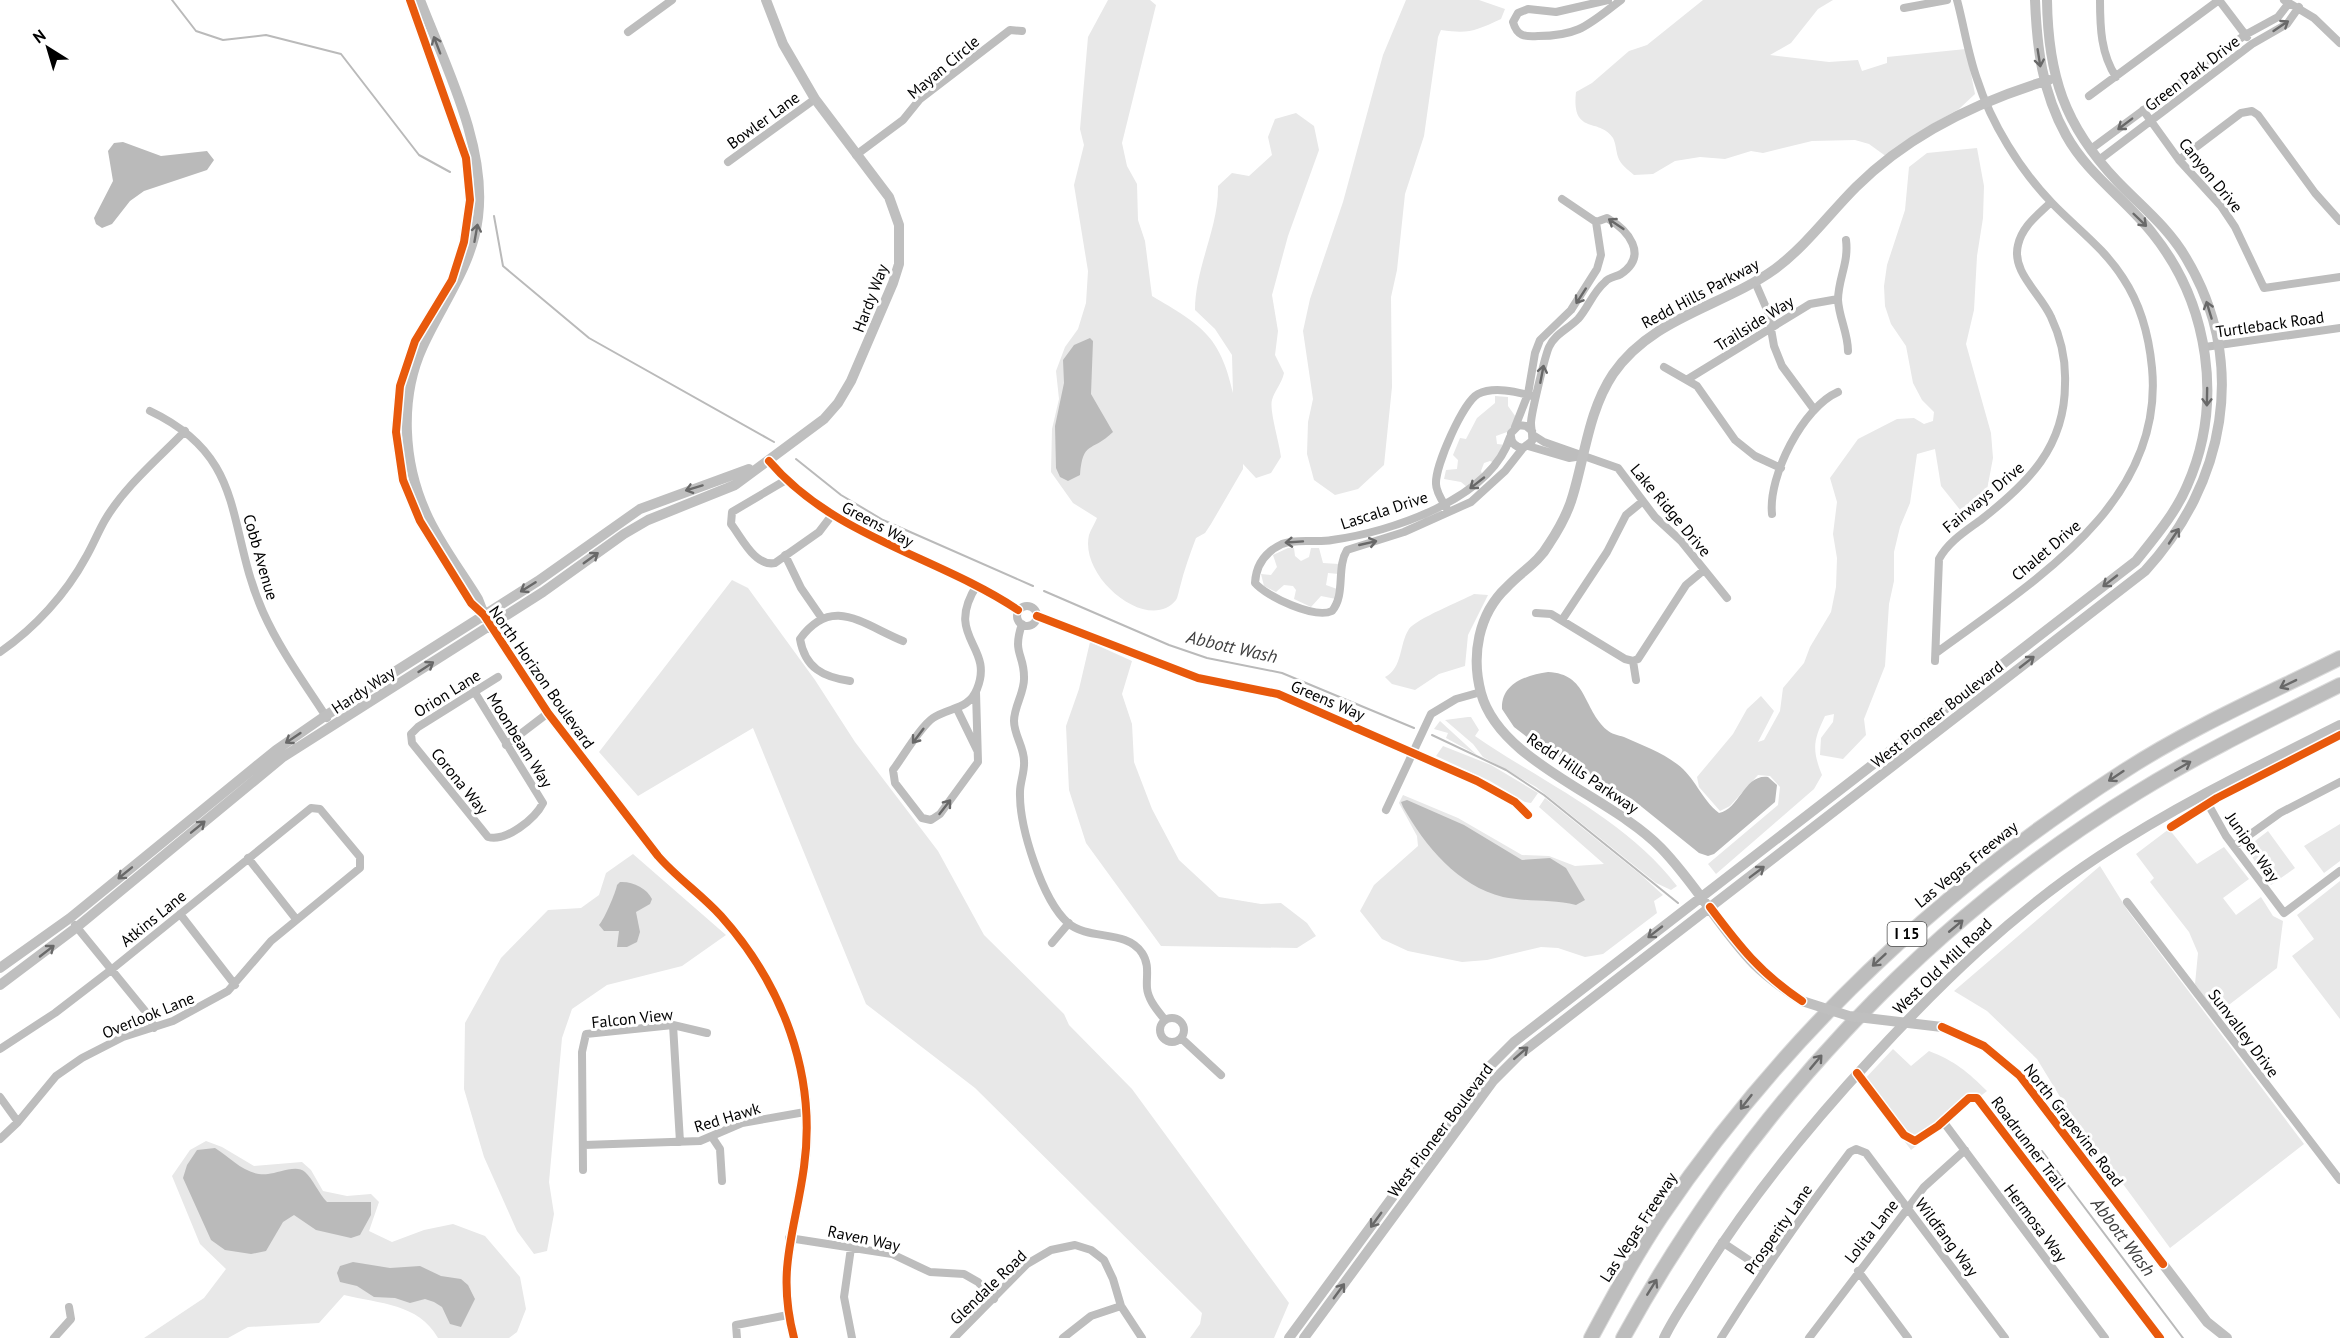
<svg xmlns="http://www.w3.org/2000/svg" width="2340" height="1338" viewBox="0 0 2340 1338" font-family="'PT Sans',sans-serif">
  <style>
    .green { fill: #e8e8e8 }
    .water { fill: #bababa }
    .lines { fill: none; stroke-linecap: round; stroke-linejoin: round }
    .stream { stroke: #bababa; stroke-width: 2 }
    .highway-casing { stroke: #dbdbdb; stroke-width: 16 }
    .street { stroke: #bdbdbd; stroke-width: 8 }
    .secondary { stroke: #bfbfbf; stroke-width: 10 }
    .highway { stroke: #bdbdbd; stroke-width: 14 }
    .secondary-bridge { stroke: #bfbfbf; stroke-width: 10 }
    .cycleway-casing { stroke: #fff; stroke-width: 11 }
    .cycleway { stroke: #e8590c; stroke-width: 8 }
    .oneway { stroke: #686868 }
    .oneway2 { stroke: #696969 }
    .labels { text-anchor: middle; stroke-width: 6; stroke-linejoin: round; paint-order: stroke }
    .shield { fill: #fff; stroke: #4c4c4c; stroke-width: 1.5 }
    .shield-label { font-size: 15px; font-weight: bold; fill: #000 }
    .street-label { font-size: 16px; fill: #000; stroke: #fff }
    .water-label { font-size: 18px; font-style: italic; fill: #3e3e3e; stroke: #fff }
  </style>
  <rect width="100%" height="100%" fill="#fff"/>
  <path class="green" d="M1108 0H1150L1156 5 1122 143 1127 166 1137 184 1138 220 1145 241 1152 296C1201 325 1220 335 1233 393L1232 355 1215 329 1195 310C1195 267 1219 228 1218 186L1232 173 1249 176 1272 155 1268 137 1275 119 1296 113 1314 126 1319 150 1288 236 1272 295 1278 331 1275 355 1284 373C1282 383 1274 392 1272 400 1269 410 1280 445 1281 457L1271 473 1256 478 1243 464V469L1211 524 1205 533 1196 538C1190 554 1184 570 1180 587 1179 590 1178 597 1176 600 1149 634 1079 578 1089 535 1091 529 1095 523 1097 518L1073 503 1051 472 1052 429 1059 399 1056 371 1065 347 1078 329 1086 303 1088 271 1074 185 1084 145 1080 129 1088 37Z
    M1406 0H1479L1505 9 1501 19C1475 31 1469 34 1441 30L1438 37 1424 136 1405 194 1397 270 1391 297 1392 387 1384 465 1358 489 1335 495 1314 480 1307 454 1308 422 1313 399 1303 331 1310 299 1343 202 1383 55Z
    M1703 0H1833L1818 9 1791 43 1770 55 1829 62 1858 60 1862 71 1887 63V57L1966 49 1975 94 1959 109 1927 127 1887 157 1869 144 1855 140 1812 141 1763 153 1751 151 1725 159 1700 157 1675 161 1653 174 1634 175C1628 170 1620 164 1618 157 1616 151 1616 144 1613 138 1600 117 1571 136 1576 92L1592 83 1629 51 1647 45Z
    M1977 148 1984 186 1983 218 1977 256 1974 310 1966 344 1991 433 1993 458 1986 495 1979 509 1965 516 1941 486 1935 449 1917 454 1910 503 1900 527 1894 552V581L1889 604 1885 666 1864 719 1866 735 1843 759 1820 755 1821 738 1833 722 1834 714 1825 716C1813 741 1812 750 1822 775L1814 789 1716 874 1708 864 1778 805 1780 787 1770 776 1758 775 1730 806 1720 811 1699 787 1697 777 1733 734 1747 709 1761 696 1774 711 1758 742 1764 740 1780 711 1783 688 1804 663 1810 647 1831 612 1836 587 1837 558 1833 534 1837 502 1830 478 1858 439 1897 419 1914 418 1924 424 1933 421 1934 412 1922 400 1913 383 1906 346 1891 324 1885 306 1884 286 1887 265 1905 210 1909 167 1927 153Z
    M1495 396 1508 397V406L1518 420 1507 432 1496 436 1497 444 1506 445 1495 463 1490 461 1484 463 1481 471 1483 477 1468 488 1461 482 1444 479 1446 470 1457 469 1458 460 1453 455 1460 438 1466 439 1477 418 1495 403Z
    M1288 548H1294L1295 556 1301 561 1309 557 1311 548H1319L1323 563 1339 564V574L1328 573 1326 585 1337 589 1336 599 1321 596 1311 607 1294 599 1296 590 1293 586 1284 585 1276 592 1264 586 1261 574 1271 575 1277 567 1273 555Z
    M732 580 748 588 815 680 855 742 938 851 984 935 1064 1014 1069 1025 1132 1089 1289 1303 1274 1338H1190L1200 1324 1202 1313 975 1088 866 1004 753 728 638 796 599 752Z
    M1474 594 1488 595 1468 635 1465 666 1439 674 1415 690 1392 684 1385 677C1403 668 1399 644 1409 629 1416 619 1461 601 1474 594Z
    M1090 642 1132 661 1122 694 1132 724 1134 762 1152 809 1179 860 1219 897 1261 904 1281 903 1307 923 1316 936 1297 948 1161 946 1086 843 1069 790 1066 726 1079 689Z
    M1468 717H1471L1479 730 1475 736C1543 783 1626 819 1677 886L1671 890 1656 883 1536 787 1483 757 1473 744 1445 720Z
    M1440 721 1477 755 1446 738 1448 733 1434 729Z
    M1443 746 1491 765 1538 793 1531 803 1525 802 1490 781 1436 756Z
    M1403 795 1458 818 1522 855 1549 856 1575 866 1604 864 1539 807 1545 798 1641 875 1663 895 1654 901 1657 913 1603 954 1585 957 1558 948 1541 947 1487 960 1462 962 1408 951 1382 939 1360 911 1374 885 1418 846 1417 836 1399 803Z
    M2340 824V861L2324 873 2304 846Z
    M2169 829 2197 864 2224 847 2249 879 2223 898 2236 915 2261 897 2273 916 2283 921 2277 968 2217 1014 2195 984 2198 953 2189 932 2150 882 2154 878 2136 854Z
    M2268 831 2295 868 2271 885 2246 848Z
    M633 854 726 935 682 966 607 985 572 1009 562 1038 549 1182 554 1214 547 1251 534 1254 517 1231 484 1157 464 1089 465 1023 501 958 548 910 581 908 599 895 606 873Z
    M2100 866 2128 911 2304 1144 2170 1248 2065 1105 2037 1059 1987 1011 1954 991Z
    M2340 881V1019L2292 956 2314 939 2297 915Z
    M1893 1049 1911 1066 1929 1051C1955 1061 1968 1072 1987 1091L1911 1150 1861 1083Z
    M206 1141 222 1147 254 1166 302 1162 311 1170 323 1191 347 1196 371 1194 379 1202 369 1231 392 1242 424 1230 453 1224 485 1236 520 1277 526 1309 517 1332 509 1338H438C418 1303 380 1304 344 1295L319 1323 248 1327 228 1338H144L204 1298 226 1269 200 1244 172 1176 190 1150Z"/>
  <path class="water" d="M123 142 161 156 207 151 214 160 207 170 144 191 130 201 112 224 102 228 96 224 94 218 113 181 108 151 114 143Z
    M1090 338 1093 341 1091 394 1113 432C1091 453 1083 440 1080 475L1068 481 1060 477 1056 468 1055 426 1064 383 1063 360 1074 345Z
    M1548 672C1588 674 1582 708 1607 730 1611 734 1618 735 1624 737 1642 745 1661 752 1677 764 1695 777 1701 799 1719 813 1740 809 1744 774 1768 777L1777 785 1775 802 1714 854 1708 856 1699 853 1632 799 1532 741 1514 727 1502 709C1501 683 1527 675 1548 672Z
    M1407 800 1464 825 1522 860 1550 858 1566 868 1585 900 1576 905C1552 899 1527 902 1503 897 1458 886 1425 846 1403 807L1401 802Z
    M620 882C632 881 647 888 652 899L650 904 636 912 640 932 637 942 627 947H617L619 931H604L599 925C604 920 616 892 617 885Z
    M215 1148C231 1158 247 1177 268 1174 278 1173 297 1164 305 1172 313 1179 319 1194 327 1202H371V1215L360 1235 351 1238 316 1230 294 1215 283 1222 266 1251 251 1254 225 1250 211 1240 183 1178 187 1165 197 1150Z
    M353 1262 390 1268 420 1266 441 1276 461 1279 468 1285 475 1299 461 1327 450 1324 442 1307 434 1302 425 1299 410 1303 395 1298 374 1297 357 1286 340 1282 337 1273 340 1266Z"/>
  <g class="lines">
    <path class="stream" d="M172 0 196 31 223 40 266 35 341 54 419 155 450 172
      M494 216 503 266 589 338 774 442
      M796 459 841 495 883 520 1033 586
      M1044 591 1169 645 1207 658 1282 673 1414 728
      M1432 735 1506 770 1544 795 1678 903
      M2042 1151 2183 1338"/>
    <defs>
      <path id="highway" d="M1591 1338C1613 1297 1635 1256 1661 1217 1783 1037 1941 888 2124 771 2192 727 2268 694 2340 658
        M1623 1338C1745 1116 1921 924 2138 792 2203 752 2272 719 2340 685"/>
    </defs>
    <use href="#highway" class="highway-casing"/>
    <path class="street" d="M1608 0 1556 12 1528 9 1518 13 1513 22C1517 36 1524 37 1538 36 1580 36 1589 24 1621 0
      M2100 0C2100 28 2101 54 2116 77
      M2284 0 2314 18 2340 43
      M1904 8 1947 0
      M628 32 672 0
      M2089 96 2219 0 2247 37
      M2143 110 2179 160 2221 206 2235 227 2264 288 2340 277
      M2091 149 2245 35 2278 17 2289 3
      M856 155 903 120 920 99 1010 30 1022 31
      M2099 160 2252 44 2287 24 2299 7
      M2179 160 2241 113 2252 111 2258 115 2315 193 2340 221
      M728 162 815 99
      M1562 199 1596 222
      M1846 240C1849 263 1838 279 1838 300 1839 318 1848 333 1848 351
      M1755 282 1768 312 1774 346 1782 366 1813 408
      M2205 347 2340 328
      M1664 367 1697 386 1735 440 1755 456 1781 468
      M1688 379 1810 304 1838 299
      M150 411C249 458 225 527 263 612 280 650 305 684 327 718
      M1515 427 1528 394 1535 353 1540 340 1571 310 1597 269 1601 255 1596 222
      M1532 431 1526 426 1519 425 1511 433C1510 442 1514 447 1523 448L1532 441C1533 435 1531 430 1531 423 1531 414 1545 356 1549 347 1555 334 1568 329 1578 319 1588 308 1593 292 1605 282 1609 277 1616 277 1621 274 1649 255 1628 230 1607 218L1596 222
      M1533 435 1544 442 1618 468 1655 517 1681 541 1727 598
      M1510 437C1491 499 1391 532 1332 540 1317 543 1296 538 1282 544 1265 552 1256 564 1255 583 1267 597 1315 619 1332 611 1346 594 1336 568 1347 550L1404 532 1471 502 1505 471 1523 448
      M1528 446 1569 458 1582 456
      M769 461C835 538 937 556 1018 610
      M786 480 732 512 731 524C742 538 755 567 775 563L819 532 832 515
      M1447 509C1443 502 1436 492 1436 484 1435 466 1463 402 1478 394 1494 386 1517 392 1533 396
      M1772 514C1768 476 1803 407 1838 392
      M785 555 801 588 821 617
      M1017 616a10 10 0 1 1 20 0a10 10 0 1 1-20 0Z
      M1536 613 1551 614 1625 659 1633 661 1636 680
      M1037 616 1198 678 1278 694 1477 781 1515 802 1528 815
      M1562 620 1607 552 1626 515 1643 501
      M1022 624C1012 654 1024 653 1024 677 1025 692 1014 706 1014 721 1014 735 1024 747 1024 761 1025 771 1020 782 1020 792 1019 826 1042 900 1068 923 1089 941 1126 929 1142 953 1150 965 1146 976 1147 988 1148 1000 1158 1011 1165 1020
      M0 652C35 628 66 594 86 557 93 545 98 532 105 520 125 486 158 459 185 431
      M1936 653C2031 583 2165 504 2152 368 2149 336 2141 305 2123 278 2104 248 2076 228 2052 203 2020 170 1991 123 1977 79 1968 54 1964 26 1957 0
      M1633 661 1638 659 1686 585 1704 570
      M1935 661 1939 559C1949 541 1966 531 1982 519 2028 483 2065 447 2065 384 2066 361 2061 338 2051 317 2041 294 2011 272 2018 245 2022 226 2038 215 2051 202
      M850 681C823 677 805 668 800 639 832 595 862 624 903 641
      M474 691 543 803C535 819 506 842 488 837L412 743 411 734 418 727 498 677
      M976 692 978 762 940 814 931 820 922 818 895 783 893 770C903 757 920 727 933 718 949 707 969 710 977 689 995 645 943 638 977 585
      M957 709 977 750
      M506 745 548 713
      M2203 795 2226 836 2284 913 2340 871
      M1386 810 1431 714 1456 699 1481 692
      M2234 846 2280 813 2340 782
      M248 858 296 919
      M2127 902 2340 1180
      M180 914 235 985
      M75 925 150 1017 154 1028
      M1052 943 1069 923
      M1160 1030a12 12 0 1 1 24 0a12 12 0 1 1-24 0Z
      M673 1025 680 1142
      M1181 1038 1221 1075
      M0 1049 55 1013 111 970 311 808 320 809 360 857V868L271 941 228 991 173 1021 123 1037 82 1058 56 1076 18 1122 0 1139
      M0 1097 18 1122
      M1945 1124 2105 1338
      M712 1137 720 1149 722 1181
      M584 1145 700 1141 742 1123 805 1112
      M583 1170 582 1052 586 1034 673 1025 707 1033
      M789 1238 892 1254 930 1272 964 1274 978 1282 994 1299
      M1722 1242 1764 1270
      M851 1248 844 1297 852 1338
      M1858 1271 1908 1338
      M54 1338 71 1319 69 1307
      M737 1338 736 1325 788 1315
      M954 1338 1027 1264 1051 1250 1075 1245 1091 1250 1104 1260 1113 1279 1121 1306 1142 1338
      M1063 1338 1091 1316 1121 1306
      M1721 1338C1761 1274 1804 1212 1850 1152L1856 1149 1866 1153 2005 1338
      M1809 1338 1924 1187 1965 1150"/>
    <path class="secondary" d="M410 0 466 158 470 200 464 242 452 280 415 341 400 386 396 432 403 480 420 521 471 603 484 615 548 713 658 856C677 878 701 894 721 916 782 984 817 1074 804 1167 795 1233 776 1269 794 1338
      M420 0C445 65 487 146 478 217 472 266 443 302 423 346 399 398 403 462 426 513 439 543 461 571 478 599L483 612
      M0 968 70 918 276 750 325 716 538 581 640 509 749 469
      M0 985 77 927 283 757 543 592 624 534 648 520 735 485 824 419 838 403 851 381 893 283 899 264V225L889 197 815 99 783 44 766 0
      M1802 1001C1785 990 1769 979 1754 964 1720 929 1696 884 1661 848 1611 796 1500 763 1481 693 1471 656 1478 614 1507 587 1521 572 1539 562 1549 544 1559 529 1568 513 1573 495 1585 455 1589 410 1613 374 1652 317 1722 307 1775 269 1806 246 1829 214 1856 187 1908 135 1979 101 2049 80
      M1942 1027 1984 1046 2020 1076 2207 1322 2227 1338
      M1289 1338 1485 1071 1514 1042 2136 561C2155 537 2175 514 2187 486 2224 403 2209 304 2153 234 2126 199 2088 175 2066 135 2042 92 2037 48 2035 0
      M1304 1338 1493 1081 1520 1054 2145 571C2225 484 2249 363 2186 258 2168 227 2141 206 2117 181 2064 125 2048 75 2047 0
      M1664 1338C1674 1317 1688 1298 1700 1278 1750 1198 1808 1127 1872 1058 1941 983 2013 913 2098 857 2175 806 2258 766 2340 725"/>
    <use href="#highway" class="highway"/>
    <path class="secondary-bridge" d="M1802 1001 1849 1016 1942 1027"/>
    <defs>
      <path id="cycleway" d="M410 0 466 158 470 200 464 242 452 280 415 341 400 386 396 432 403 480 420 521 471 603 484 615 548 713 658 856C677 878 701 894 721 916 782 984 817 1074 804 1167 795 1233 776 1269 794 1338
        M769 461C835 538 937 556 1018 610
        M1037 616 1198 678 1278 694 1477 781 1515 802 1528 815
        M2171 827 2217 798 2340 735
        M1710 907C1740 947 1760 973 1802 1001
        M1942 1027 1984 1046 2020 1076 2163 1264
        M1857 1073 1904 1135 1915 1141 1938 1126 1969 1098H1977L2160 1338"/>
    </defs>
    <use href="#cycleway" class="cycleway-casing"/>
    <use href="#cycleway" class="cycleway"/>
  </g>
  <defs><path id="oneway-shaft" d="M-6 0H5M1.5-3L5.5 0L1.5 3" fill="none" stroke-width="1.6" stroke-linecap="round" stroke-linejoin="round" transform="scale(1.5)"/></defs>
  <g class="oneway">
    <use href="#oneway-shaft" transform="translate(2281 26) rotate(-34)"/>
    <use href="#oneway-shaft" transform="translate(2125 124) rotate(143)"/>
    <use href="#oneway-shaft" transform="translate(1616 224) rotate(-146)"/>
    <use href="#oneway-shaft" transform="translate(1581 296) rotate(123)"/>
    <use href="#oneway-shaft" transform="translate(1542 374) rotate(-79)"/>
    <use href="#oneway-shaft" transform="translate(1477 483) rotate(142)"/>
    <use href="#oneway-shaft" transform="translate(1294 542) rotate(176)"/>
    <use href="#oneway-shaft" transform="translate(1368 543) rotate(-13)"/>
    <use href="#oneway-shaft" transform="translate(2288 684) rotate(154)"/>
    <use href="#oneway-shaft" transform="translate(918 736) rotate(127)"/>
    <use href="#oneway-shaft" transform="translate(2183 766) rotate(-30)"/>
    <use href="#oneway-shaft" transform="translate(2116 776) rotate(146)"/>
    <use href="#oneway-shaft" transform="translate(945 807) rotate(-52)"/>
    <use href="#oneway-shaft" transform="translate(1956 926) rotate(-40)"/>
    <use href="#oneway-shaft" transform="translate(1879 960) rotate(137)"/>
    <use href="#oneway-shaft" transform="translate(1816 1062) rotate(-50)"/>
    <use href="#oneway-shaft" transform="translate(1746 1102) rotate(128)"/>
    <use href="#oneway-shaft" transform="translate(1652 1287) rotate(-58)"/>
  </g>
  <g class="oneway2">
    <use href="#oneway-shaft" transform="translate(437 45) rotate(-111)"/>
    <use href="#oneway-shaft" transform="translate(2039 58) rotate(81)"/>
    <use href="#oneway-shaft" transform="translate(2140 220) rotate(44)"/>
    <use href="#oneway-shaft" transform="translate(476 233) rotate(-80)"/>
    <use href="#oneway-shaft" transform="translate(2209 310) rotate(-107)"/>
    <use href="#oneway-shaft" transform="translate(2207 397) rotate(91)"/>
    <use href="#oneway-shaft" transform="translate(694 488) rotate(163)"/>
    <use href="#oneway-shaft" transform="translate(2174 536) rotate(-56)"/>
    <use href="#oneway-shaft" transform="translate(591 558) rotate(-36)"/>
    <use href="#oneway-shaft" transform="translate(2110 581) rotate(142)"/>
    <use href="#oneway-shaft" transform="translate(528 587) rotate(148)"/>
    <use href="#oneway-shaft" transform="translate(2027 662) rotate(-38)"/>
    <use href="#oneway-shaft" transform="translate(426 667) rotate(-33)"/>
    <use href="#oneway-shaft" transform="translate(293 738) rotate(146)"/>
    <use href="#oneway-shaft" transform="translate(198 827) rotate(-39)"/>
    <use href="#oneway-shaft" transform="translate(1757 872) rotate(-37)"/>
    <use href="#oneway-shaft" transform="translate(125 873) rotate(141)"/>
    <use href="#oneway-shaft" transform="translate(1655 932) rotate(142)"/>
    <use href="#oneway-shaft" transform="translate(47 951) rotate(-38)"/>
    <use href="#oneway-shaft" transform="translate(1521 1053) rotate(-41)"/>
    <use href="#oneway-shaft" transform="translate(1376 1220) rotate(126)"/>
    <use href="#oneway-shaft" transform="translate(1339 1291) rotate(-54)"/>
  </g>
  <g class="labels">
    <rect class="shield" x="1887.5" y="922" width="39" height="24" rx="4.5"/>
    <g class="shield-label">
      <text x="1907" y="939">I 15</text>
    </g>
    <g class="street-label">
      <text transform="translate(943 67) rotate(-40)" y="6">Mayan Circle</text>
      <text transform="translate(2192 73) rotate(-37)" y="6">Green Park Drive</text>
      <text transform="translate(763 120) rotate(-36)" y="6">Bowler Lane</text>
      <text transform="translate(2211 175) rotate(51)" y="6">Canyon Drive</text>
      <text transform="translate(1700 293) rotate(-28)" y="6">Redd Hills Parkway</text>
      <text transform="translate(870 298) rotate(-69)" y="6">Hardy Way</text>
      <text transform="translate(1754 323) rotate(-32)" y="6">Trailside Way</text>
      <text transform="translate(2270 324) rotate(-8)" y="6">Turtleback Road</text>
      <text transform="translate(1983 497) rotate(-40)" y="6">Fairways Drive</text>
      <text transform="translate(1384 510) rotate(-18)" y="6">Lascala Drive</text>
      <text transform="translate(1671 510) rotate(50)" y="6">Lake Ridge Drive</text>
      <text transform="translate(878 524) rotate(28)" y="6">Greens Way</text>
      <text transform="translate(2046 550) rotate(-40)" y="6">Chalet Drive</text>
      <text transform="translate(261 557) rotate(74)" y="6">Cobb Avenue</text>
      <text transform="translate(542 677) rotate(55)" y="6">North Horizon Boulevard</text>
      <text transform="translate(363 690) rotate(-33)" y="6">Hardy Way</text>
      <text transform="translate(447 693) rotate(-32)" y="6">Orion Lane</text>
      <text transform="translate(1328 700) rotate(23)" y="6">Greens Way</text>
      <text transform="translate(1937 714) rotate(-38)" y="6">West Pioneer Boulevard</text>
      <text transform="translate(520 740) rotate(58)" y="6">Moonbeam Way</text>
      <text transform="translate(1583 773) rotate(34)" y="6">Redd Hills Parkway</text>
      <text transform="translate(460 781) rotate(51)" y="6">Corona Way</text>
      <text transform="translate(2253 847) rotate(55)" y="6">Juniper Way</text>
      <text transform="translate(1966 864) rotate(-39)" y="6">Las Vegas Freeway</text>
      <text transform="translate(153 918) rotate(-39)" y="6">Atkins Lane</text>
      <text transform="translate(1942 966) rotate(-44)" y="6">West Old Mill Road</text>
      <text transform="translate(148 1015) rotate(-22)" y="6">Overlook Lane</text>
      <text transform="translate(632 1018) rotate(-6)" y="6">Falcon View</text>
      <text transform="translate(2244 1033) rotate(53)" y="6">Sunvalley Drive</text>
      <text transform="translate(727 1117) rotate(-17)" y="6">Red Hawk</text>
      <text transform="translate(2074 1125) rotate(52)" y="6">North Grapevine Road</text>
      <text transform="translate(1440 1130) rotate(-53)" y="6">West Pioneer Boulevard</text>
      <text transform="translate(2029 1143) rotate(53)" y="6">Roadrunner Trail</text>
      <text transform="translate(2036 1223) rotate(53)" y="6">Hermosa Way</text>
      <text transform="translate(1638 1227) rotate(-57)" y="6">Las Vegas Freeway</text>
      <text transform="translate(1778 1229) rotate(-55)" y="6">Prosperity Lane</text>
      <text transform="translate(1871 1231) rotate(-52)" y="6">Lolita Lane</text>
      <text transform="translate(1947 1237) rotate(53)" y="6">Wildfang Way</text>
      <text transform="translate(864 1238) rotate(12)" y="6">Raven Way</text>
      <text transform="translate(988 1287) rotate(-44)" y="6">Glendale Road</text>
    </g>
    <g class="water-label">
      <text transform="translate(1232 647) rotate(13)" y="6">Abbott Wash</text>
      <text transform="translate(2123 1237) rotate(53)" y="6">Abbott Wash</text>
    </g>
  </g>
  <g transform="translate(48 48) rotate(323)" stroke="#ffffff" stroke-width="4.5" paint-order="stroke">
  <path d="M0-4.5L10 22L0 15L-10 22Z" fill="#000000"/>
  <text y="-9" font-size="16" font-weight="bold" text-anchor="middle" fill="#000000">N</text>
  </g>
</svg>
